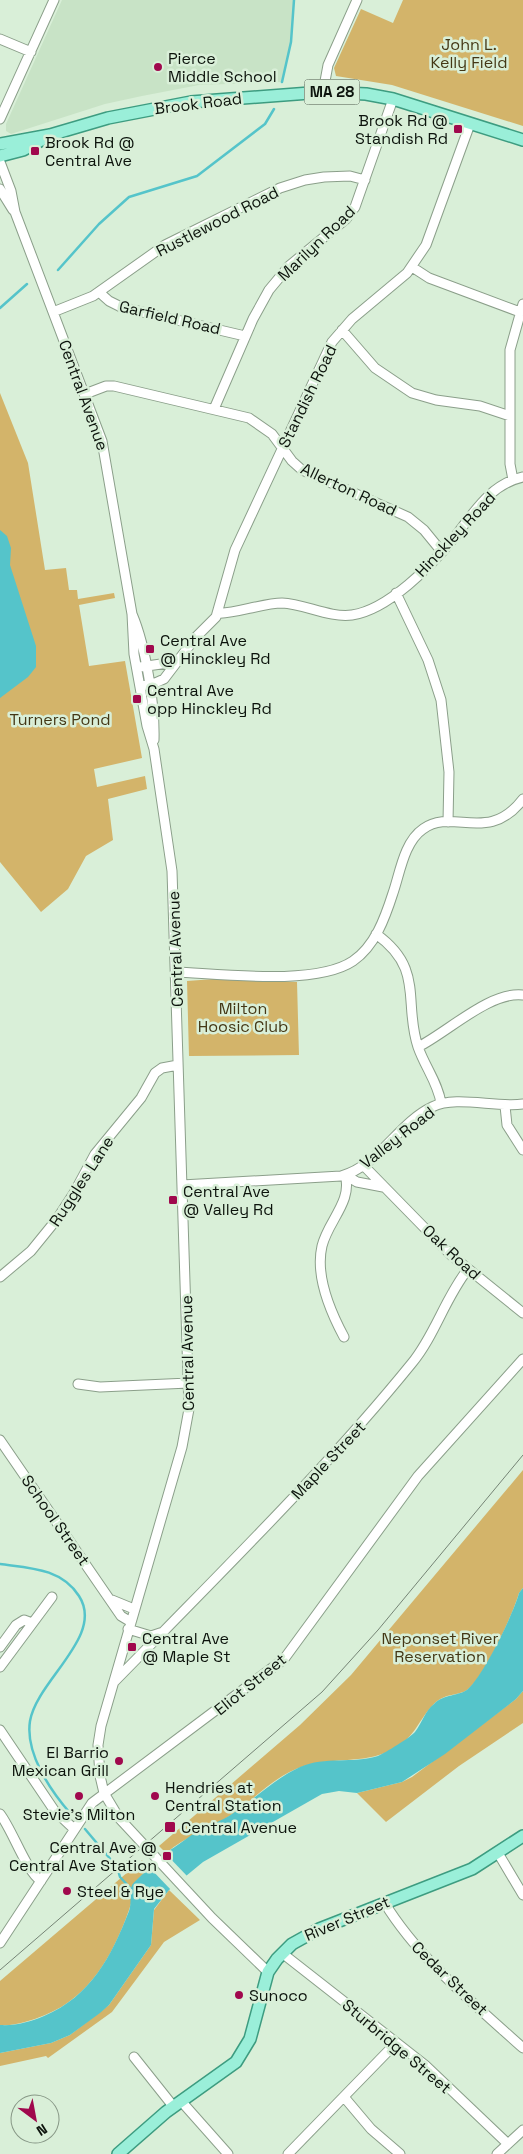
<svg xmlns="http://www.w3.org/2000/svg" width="523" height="2154" viewBox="0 0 523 2154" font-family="'Space Grotesk',sans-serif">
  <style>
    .built { fill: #c8e3c6 }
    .green { fill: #d3b46a }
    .water { fill: #55c4ca }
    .pier { fill: #d9efd8 }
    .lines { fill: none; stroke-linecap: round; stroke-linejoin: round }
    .stream { stroke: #55c4ca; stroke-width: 2.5 }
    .minor-casing { stroke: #8b9f8a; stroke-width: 11 }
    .major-casing { stroke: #3d9c80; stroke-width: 14 }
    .minor { stroke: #fff; stroke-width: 9 }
    .major { stroke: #9aefd9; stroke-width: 11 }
    .tram { stroke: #758475; stroke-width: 1 }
    .poi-dot { fill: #a0084d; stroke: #d9efd8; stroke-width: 2 }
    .labels { text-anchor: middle; stroke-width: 5; stroke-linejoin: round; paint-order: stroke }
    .shield { fill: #d9efd8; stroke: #4a5549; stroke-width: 1 }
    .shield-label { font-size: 15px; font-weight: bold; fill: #0c130c }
    .park-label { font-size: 16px; fill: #443715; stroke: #d9efd8 }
    .poi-label { font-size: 16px; fill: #0c130c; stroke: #d9efd8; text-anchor: start }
    .street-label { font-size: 16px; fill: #0c130c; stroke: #d9efd8 }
  </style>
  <rect width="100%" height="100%" fill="#d9efd8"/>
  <path class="built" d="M62 0H294L291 42 282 82 199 85 142 96 105 104 11 134 6 131V124Z"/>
  <path class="green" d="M403 0H523V126L392 85 336 76 334 68 361 9 393 23Z
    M0 393 28 463 45 570 66 568 69 590H77L78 599 114 593 115 598 79 605 89 666 125 661 142 758 94 769 97 787 145 776 147 789 108 799 113 840 86 856 68 889 41 912 0 862Z
    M214 979 297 982 299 1055 189 1056 187 981Z
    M523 1470V1588L519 1593C513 1614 484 1678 467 1690 458 1696 443 1693 433 1705 416 1723 416 1738 389 1751 363 1764 332 1757 304 1766 275 1775 255 1799 231 1815 210 1829 186 1836 166 1853L159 1846 300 1725 351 1675Z
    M523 1691V1723L459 1766 386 1822 357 1793 402 1782 412 1777 516 1699Z
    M142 1860 150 1869C124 1888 138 1886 129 1910 113 1955 90 1997 45 2015 30 2021 16 2026 0 2025V1981Z
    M169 1890 200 1920 164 1942 112 2012 48 2058 46 2056 0 2066V2053L51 2043 70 2035 109 2005 151 1945 154 1910Z"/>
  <path class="water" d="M0 530 7 536 11 548 10 565 36 646V667L28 677 0 698Z
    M523 1588V1691L516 1699 445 1754 402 1782 357 1793 339 1791 322 1794 203 1862 169 1890 154 1909 151 1945 109 2005 100 2013 70 2035 51 2043 0 2053V2025C15 2026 30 2022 44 2016 91 1996 111 1957 129 1911 132 1903 129 1893 132 1885 133 1882 166 1853 170 1850 180 1844 189 1836 198 1831 209 1825 222 1821 232 1814 255 1799 274 1779 300 1767 325 1756 353 1764 378 1756 385 1753 411 1737 415 1732 422 1723 425 1711 434 1704 443 1694 460 1696 468 1689 484 1674 513 1615 519 1593Z"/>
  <path class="pier" d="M165 1853 188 1877 172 1891 149 1867Z"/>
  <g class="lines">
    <path class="stream" d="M282 82 291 42 294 0
      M58 270 99 224 129 197 197 176 265 124 274 109
      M0 308 27 284
      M0 1564C29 1568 61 1568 79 1596 105 1636 37 1680 30 1721 25 1753 50 1790 70 1813
      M85 1829 117 1867 120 1877 133 1891"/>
    <defs>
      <path id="minor" d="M0 39 31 52
        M323 92 328 65 357 0
        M0 119 54 0
        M0 162 11 191 15 212 102 441 132 614C146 647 155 705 154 740
        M0 189 13 210
        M412 267 429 278 520 312
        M99 292 109 301 121 307 245 336
        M53 312 93 296 165 245 280 188 305 180 324 177 350 176 365 180
        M342 330 375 368 412 393 436 400 480 406 510 416
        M85 394 106 386H114L249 418 272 434 292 461 302 470 408 517 424 530 442 552
        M214 409 253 319 269 290 289 266 346 219 355 207 393 99
        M513 480 510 464V350L523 304
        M396 593 428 660 441 700 449 772 448 822
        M218 613C231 615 263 603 282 603 305 604 329 618 352 615 388 610 432 565 454 538 473 514 490 484 523 477
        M132 614 134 654 147 726 154 749 172 871 189 1409 182 1447 101 1726 98 1745 100 1776 104 1793 119 1818 212 1918 268 1972
        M140 667 168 663 178 659
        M140 686 155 683 164 679 196 637 216 617 235 550 332 342 352 319 407 273 426 245 470 124
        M376 934C425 969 403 1002 418 1047 425 1067 438 1083 441 1103
        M176 972C221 974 316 986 353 961 375 946 385 918 393 893 400 873 404 842 423 829 453 807 488 845 523 799
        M418 1047C448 1032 490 991 523 995
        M505 1106 507 1125 523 1150
        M363 1165 451 1255 523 1313
        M345 1175 357 1182 383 1187
        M182 1185 341 1176C379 1166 398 1123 432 1107 456 1095 495 1108 523 1104
        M0 1277 31 1251 57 1219 74 1193 95 1154 141 1098 155 1073 162 1068 178 1065
        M344 1337C330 1311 315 1276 322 1246 328 1221 353 1201 345 1175
        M78 1384 100 1387 189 1383
        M0 1440 121 1616 131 1622
        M112 1600 134 1609
        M128 1629 151 1636 163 1632C248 1545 335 1458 412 1363 435 1335 445 1298 468 1269
        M0 1647 16 1625 24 1620 32 1623
        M0 1667 52 1597
        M114 1682 161 1634
        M0 1730 54 1810 74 1829
        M0 1814C13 1831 26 1871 41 1881
        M498 1853 523 1895
        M384 1902C418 1958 474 2004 523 2048
        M0 1943 92 1803 284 1659 418 1476 523 1359
        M282 1953 425 2065 508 2144
        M134 2057 173 2106
        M344 2097 371 2129 400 2154
        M181 2101 228 2154
        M288 2154 396 2043
        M497 2154 523 2130"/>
      <path id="major" d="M0 144 50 135 108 118 191 102 323 92 366 94 393 99 523 140
        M0 156 23 150 47 137
        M118 2154 166 2112 236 2062 250 2039 268 1972 277 1959 292 1944 319 1929 472 1869 523 1836"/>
    </defs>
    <use href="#minor" class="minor-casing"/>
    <use href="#major" class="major-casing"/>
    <use href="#minor" class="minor"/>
    <use href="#major" class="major"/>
    <path class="tram" d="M0 1970 322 1692 378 1630 523 1455"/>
  </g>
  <g class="poi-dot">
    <circle cx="158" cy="67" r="5"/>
    <rect x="453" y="124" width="10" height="10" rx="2.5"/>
    <rect x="30" y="146" width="10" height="10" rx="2.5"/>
    <rect x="145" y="644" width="10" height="10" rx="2.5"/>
    <rect x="132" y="694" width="10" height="10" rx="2.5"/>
    <rect x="168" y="1195" width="10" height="10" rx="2.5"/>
    <rect x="127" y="1642" width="10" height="10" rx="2.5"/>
    <circle cx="119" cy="1761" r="5"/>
    <circle cx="79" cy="1796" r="5"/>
    <circle cx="155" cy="1796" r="5"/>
    <rect x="164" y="1821" width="12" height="12" rx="2.5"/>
    <rect x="162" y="1851" width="10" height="10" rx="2.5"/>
    <circle cx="67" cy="1891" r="5"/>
    <circle cx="239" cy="1995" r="5"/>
  </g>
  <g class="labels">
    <rect class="shield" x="304.5" y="79.5" width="55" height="25" rx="4"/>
    <g class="shield-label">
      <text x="332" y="97">MA 28</text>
    </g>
    <g class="park-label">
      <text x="469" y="50">John L.<tspan x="469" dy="18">Kelly Field</tspan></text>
      <text x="60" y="725">Turners Pond</text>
      <text x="243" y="1014">Milton<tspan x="243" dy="18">Hoosic Club</tspan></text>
      <text x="440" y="1644">Neponset River<tspan x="440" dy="18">Reservation</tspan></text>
    </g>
    <g class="poi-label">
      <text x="168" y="64">Pierce<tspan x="168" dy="18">Middle School</tspan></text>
      <text x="448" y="126" text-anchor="end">Brook Rd @<tspan x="448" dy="18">Standish Rd</tspan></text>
      <text x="45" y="148">Brook Rd @<tspan x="45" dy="18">Central Ave</tspan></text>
      <text x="160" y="646">Central Ave<tspan x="160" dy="18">@ Hinckley Rd</tspan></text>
      <text x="147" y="696">Central Ave<tspan x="147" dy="18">opp Hinckley Rd</tspan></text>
      <text x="183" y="1197">Central Ave<tspan x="183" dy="18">@ Valley Rd</tspan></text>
      <text x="142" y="1644">Central Ave<tspan x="142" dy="18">@ Maple St</tspan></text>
      <text x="109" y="1758" text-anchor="end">El Barrio<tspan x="109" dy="18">Mexican Grill</tspan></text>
      <text x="165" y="1793">Hendries at<tspan x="165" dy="18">Central Station</tspan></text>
      <text x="79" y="1820" text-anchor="middle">Stevie's Milton</text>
      <text x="181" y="1833">Central Avenue</text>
      <text x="157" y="1853" text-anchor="end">Central Ave @<tspan x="157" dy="18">Central Ave Station</tspan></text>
      <text x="77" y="1897">Steel &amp; Rye</text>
      <text x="249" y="2001">Sunoco</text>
    </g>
    <g class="street-label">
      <text transform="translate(198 103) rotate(-7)" y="6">Brook Road</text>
      <text transform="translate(217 221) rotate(-27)" y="6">Rustlewood Road</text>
      <text transform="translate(316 243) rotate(-44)" y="6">Marilyn Road</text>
      <text transform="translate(170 317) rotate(13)" y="6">Garfield Road</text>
      <text transform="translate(84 395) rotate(70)" y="6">Central Avenue</text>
      <text transform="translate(307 396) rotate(-64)" y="6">Standish Road</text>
      <text transform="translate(349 489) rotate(25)" y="6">Allerton Road</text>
      <text transform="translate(455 534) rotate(-47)" y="6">Hinckley Road</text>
      <text transform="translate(175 949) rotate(-92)" y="6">Central Avenue</text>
      <text transform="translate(397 1137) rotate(-38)" y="6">Valley Road</text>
      <text transform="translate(81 1181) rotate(-57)" y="6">Ruggles Lane</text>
      <text transform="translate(452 1252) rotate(43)" y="6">Oak Road</text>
      <text transform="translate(187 1353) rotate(-91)" y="6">Central Avenue</text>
      <text transform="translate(328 1460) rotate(-47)" y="6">Maple Street</text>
      <text transform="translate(56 1520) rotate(55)" y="6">School Street</text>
      <text transform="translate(250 1684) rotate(-39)" y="6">Eliot Street</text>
      <text transform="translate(347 1918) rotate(-23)" y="6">River Street</text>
      <text transform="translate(450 1978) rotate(44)" y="6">Cedar Street</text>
      <text transform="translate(397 2046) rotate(40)" y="6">Sturbridge Street</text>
    </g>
  </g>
  <g transform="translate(35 2119) rotate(148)"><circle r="24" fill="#d9efd8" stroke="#879786"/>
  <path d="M0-4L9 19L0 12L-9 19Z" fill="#a0084d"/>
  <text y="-8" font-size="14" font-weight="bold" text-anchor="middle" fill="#0c130c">N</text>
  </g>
</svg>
